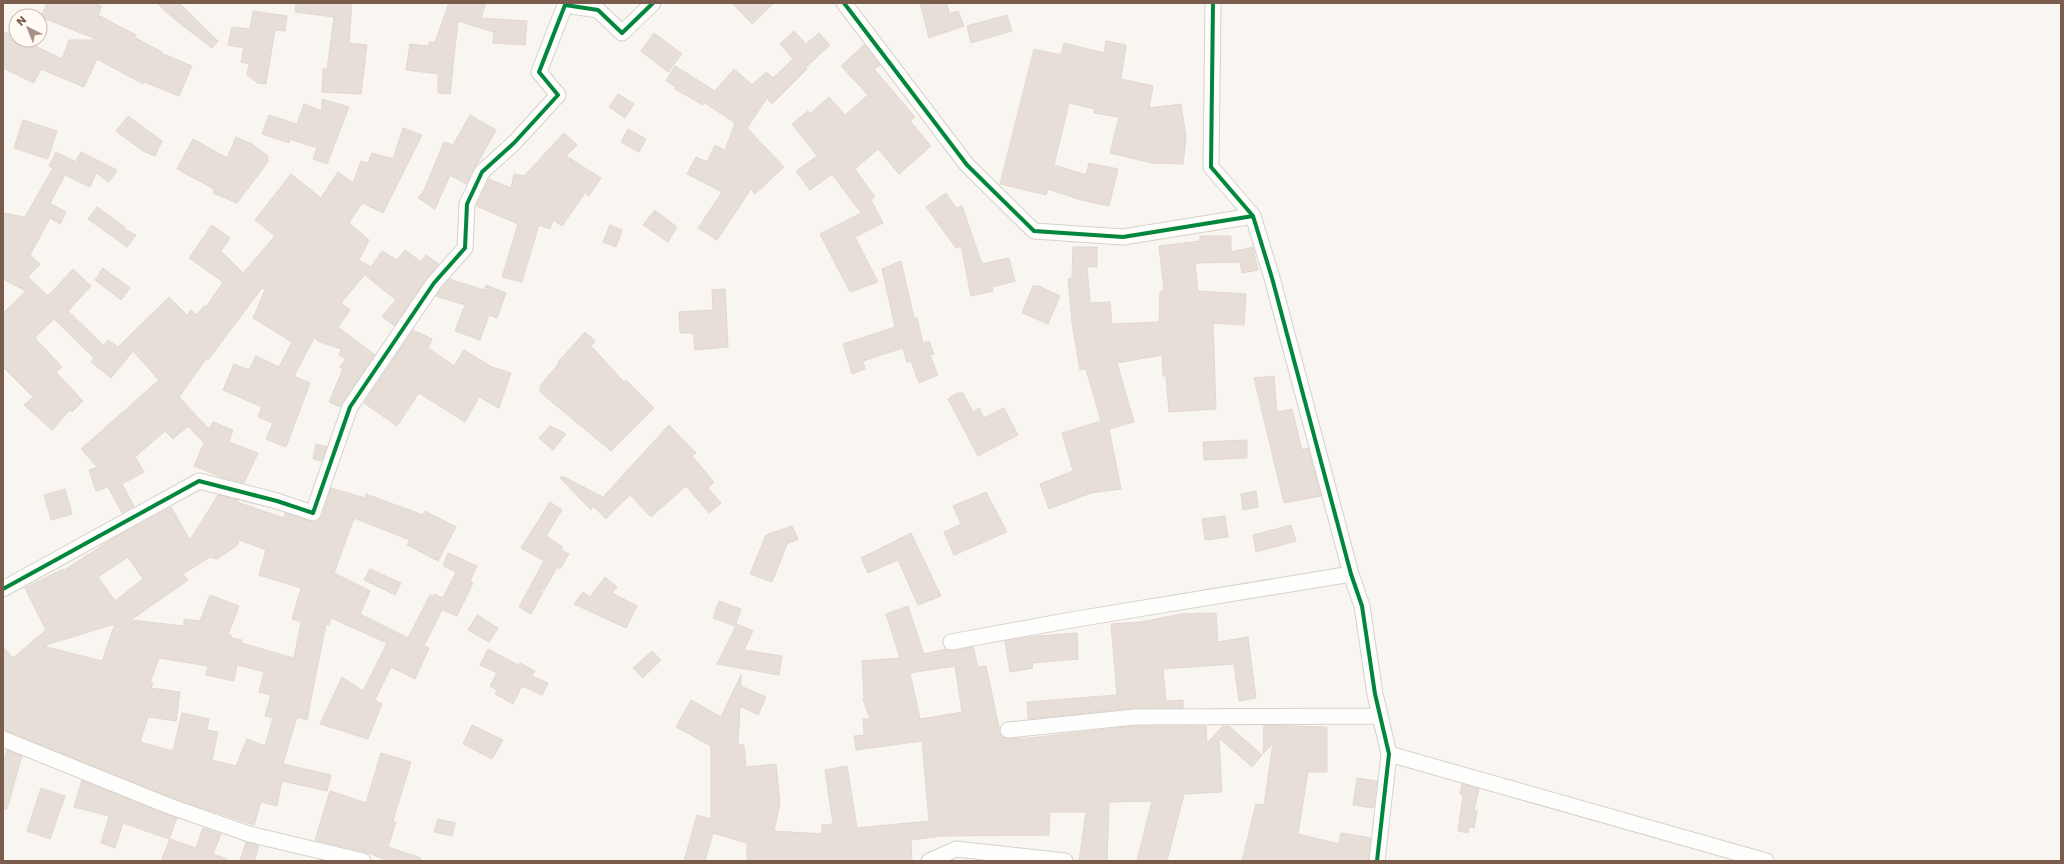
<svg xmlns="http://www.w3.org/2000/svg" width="2064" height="864" viewBox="0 0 2064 864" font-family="Poppins,sans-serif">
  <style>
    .building { fill: #e6ded7; stroke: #e2d8d2; fill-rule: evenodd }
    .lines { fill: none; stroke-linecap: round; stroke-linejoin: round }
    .minor-casing { stroke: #d7d1cb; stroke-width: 17 }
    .minor { stroke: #fefefd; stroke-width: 15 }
    .cycleway-casing { stroke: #fffaf3; stroke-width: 6 }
    .cycleway { stroke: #00873e; stroke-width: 4 }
  </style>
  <rect width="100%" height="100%" fill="#f9f5f0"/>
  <path class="building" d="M47 3H94L102 6 98 15 136 35 134 37 162 52 161 53 192 66 179 96 144 82 143 84 97 59 84 87 41 69 34 83 3 68V31L16 37V40H23L62 59 69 40H98L41 17Z
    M157 3H179L218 41 212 48 174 19Z
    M296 3H352L349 43 367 45 361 94 322 92 323 69H327L334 17 295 12Z
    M449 3H486L481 18 527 21 525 45 493 43 494 32 458 21 450 94 438 93V74L406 70 410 44 429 46V42H435Z
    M732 3H774L752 24Z
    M920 3H947L949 14 958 11 964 26 929 38Z
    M253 11 287 16 285 31 275 30 266 84 258 83 247 75 249 64 241 62 244 48 228 45 232 27 250 29Z
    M1007 15 1012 31 971 43 967 26Z
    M794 31 806 44 819 33 830 45 805 68 807 69 772 104 767 98 747 128 784 167 755 194 751 189 717 240 698 228 722 192 687 174 696 157 707 162 715 145 725 150 735 123 705 103 703 105 675 89 676 87 666 81 675 66 715 91 734 69 752 85 766 72 773 78 793 59 780 44Z
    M654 33 682 54 668 72 641 51Z
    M1106 41 1126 45 1121 79 1153 86 1149 108 1181 104 1186 138 1183 164 1152 163 1110 153 1119 117 1094 113V109L1069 103 1054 165 1086 175 1089 163 1118 169 1109 206 1081 200 1048 189 1046 195 1000 184 1034 49 1061 55 1064 43 1104 53Z
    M864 45 880 65 874 69 915 117 910 121 931 146 899 174 878 149 855 169 875 197 871 200 883 223 855 237 878 282 850 292 820 234 861 213 832 174 810 190 796 171 817 156 792 124 808 111 810 114 829 97 845 115 868 95 841 66Z
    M618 94 634 104 625 118 609 107Z
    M322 99 349 107 327 164 313 159 317 148 290 139 289 143 262 134 269 115 297 124 304 104 322 111Z
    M470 115 496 130 466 184 450 175 435 209 418 198 424 190 444 142 453 145Z
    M128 116 162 141 155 156 143 151 116 131Z
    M23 120 57 131 48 159 14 148Z
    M403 128 422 135 383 213 362 203 349 223 369 240 359 260 371 267 382 251 397 260 405 250 421 262 426 255 439 264 427 278 394 326 382 316 396 300 365 275 367 272 341 303 350 310 338 327 375 355 340 407 329 402 343 369 340 367 346 359 339 355 341 349 320 342 314 338 294 376 310 383 286 447 266 439 273 423 258 417 262 407 223 390 234 364 249 370 256 356 279 367 292 342 253 318 265 290 262 288 208 360 206 359 179 397 209 429 213 422 233 430 229 442 258 453 244 483 221 477 194 466 204 443 188 426 173 439 165 431 135 457 144 472 122 484 134 506 122 513 108 487 96 491 89 470 97 467 81 449 159 380 133 351 111 378 91 362 94 358 54 319 35 338 62 367 56 372 83 401 72 412 70 410 52 430 24 405 33 397 3 367V313L26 291 3 279V213L25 217 53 168 49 166 56 152 84 166 76 160 81 152 117 170 109 182 96 173 90 187 65 175 50 203 66 212 60 224 50 218 30 255 40 264 28 277 48 296 73 269 91 286 68 311 104 346 108 340 118 347 169 297 187 315 191 310 197 315 204 306 206 307 223 282 189 258 212 225 230 238 221 251 243 273 275 236 255 220 291 174 321 198 338 172 353 183 361 161 368 163 372 153 393 159Z
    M628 129 646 139 639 152 621 142Z
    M564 133 577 145 566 156 601 178 589 196 585 193 562 226 553 220 550 229 539 225 522 282 502 277 518 224 476 206 489 179 511 188 514 174 524 176Z
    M236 137 252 144 268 156V162L237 203 213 193 214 189 177 169 193 139 227 158Z
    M946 193 956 208 962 206 982 264 1009 258 1015 281 992 287 993 291 971 296 961 246 956 248 926 207Z
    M97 207 125 227 124 229 136 235 127 247 88 219Z
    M655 210 677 227 668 242 643 225Z
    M610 225 622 230 616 247 603 242Z
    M1200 236H1231V252L1253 247 1258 270 1242 273 1240 262 1195 263 1198 291 1246 294 1244 325 1213 323 1216 409 1169 412 1166 376H1163L1162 355 1117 363 1134 422 1109 429 1121 489 1091 493 1049 509 1040 484 1073 471 1062 433 1101 421 1086 369 1080 370 1072 322 1068 279 1072 278 1073 247H1097V267H1087L1090 303 1110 302 1112 324 1159 322 1160 291H1164L1159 246 1200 241Z
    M901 261 914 318H917L923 343 929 341 934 354 930 355 938 375 919 383 911 361 907 362 903 348 863 361 865 369 852 374 843 344 895 327 882 269Z
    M103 268 130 288 121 300 95 280Z
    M449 279 484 290 486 285 506 293 497 318 489 315 480 340 455 331 465 305 436 296Z
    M1033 286H1039L1060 296 1048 324 1022 313Z
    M725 289 728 347 695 350 693 333H680L679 312 713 310 712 290Z
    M413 330 432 339 428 348 454 366 464 350 492 367 511 373 499 408 479 397 465 422 419 393 397 426 364 403Z
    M585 332 595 341 591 346 624 382 626 380 654 408 611 451 540 392V386L559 363 558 362Z
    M1274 376 1277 412 1292 409 1302 450 1308 448 1321 496 1284 503 1254 378Z
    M957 393H963L973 412 979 408 984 418 1004 408 1018 435 978 456 948 399Z
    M669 425 696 453 692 456 714 482 708 488 721 503 709 513 686 486 651 517 630 495 606 519 593 506 591 510 560 478 562 476 603 497Z
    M550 426 566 434 553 450 539 438Z
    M1247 440V458L1204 460 1203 442Z
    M316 444 327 447 322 461 313 459Z
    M331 488 365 498 366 494 423 515 425 511 456 527 438 561 407 545 410 540 354 518 334 573 370 591 360 614 408 638 430 595 433 597 434 594 443 598 456 572 443 566 448 553 477 566 470 581 473 583 457 616 442 610 424 646 429 648 415 679 391 667 375 700 382 704 368 739 320 724 342 677 363 691 387 643 331 618 329 625 326 624 307 720 297 717 283 764 331 775 327 791 282 781 277 806 261 802 254 825 172 798 5 730 3 728V647L13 658 46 630 25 588 63 569V571L114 538 171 507 190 540 218 495 238 500 237 502 284 518 285 513 317 523 322 516ZM239 540 266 550 259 575 301 588 292 619 301 622 294 658 241 643 242 640 231 638 232 636 228 635 239 606 210 595 200 621 184 619V626L131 620 188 580 183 574 210 557 217 559 238 545ZM128 557 143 579 115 601 98 577ZM115 624 102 661 43 646ZM159 658 208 666 206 675 234 681 237 665 264 672 259 692 271 695 265 716 273 718 265 746 247 739 236 766 212 760 218 732 207 730 209 719 182 713 173 751 140 742 148 717 176 721 180 692 151 688 153 683H150Z
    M65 489 72 514 51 520 44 495Z
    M1256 491 1258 507 1243 510 1241 494Z
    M986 492 1007 532 954 555 944 532 961 524 953 506Z
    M550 502 562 510 546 536 563 547 561 550 569 554 560 569 557 567 544 590 539 587 543 592 531 614 519 607 544 561 521 548Z
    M1225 516 1228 537 1205 540 1202 519Z
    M1291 525 1296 541 1256 552 1253 535Z
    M792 526 798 539 787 544 772 582 750 574 766 535Z
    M911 533 941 596 918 605 898 560 868 573 861 558Z
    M370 569 401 583 395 595 364 580Z
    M605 577 617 587 612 593 637 606 626 628 574 604 583 592 590 597Z
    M719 601 741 609 735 626 713 618Z
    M908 606 924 654 946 649 953 651 973 647 978 667 986 666 1001 737 1009 739 1030 738 1135 726H1206L1207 743 1223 726H1229L1262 755 1252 767 1219 738 1222 792 1184 794 1167 861H1137L1152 801 1109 802 1107 861H1079L1086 812H1050L1049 835 943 836 911 840 912 861H747V843L713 833 705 861H684L697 815 711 819V746L676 727 691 700 721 717 741 675V686L766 697 758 715 740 706 738 745H744L746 767 776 764 780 803 774 831 822 834V825L833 824 825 770 847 766 857 828 929 821 922 741 856 750 854 736 864 735 863 719H870L863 699 864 698 862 661 900 658 886 614ZM955 666 962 712 920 719 910 673Z
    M1216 613 1218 642 1248 637 1256 698 1239 701 1234 664 1163 669 1166 701 1183 700V708H1134L1028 719 1027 702 1117 695 1111 624 1141 622 1181 614Z
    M477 615 498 628 489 642 468 630Z
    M737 624 753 631 744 650 782 656 779 675 717 664Z
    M1077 633 1078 659 1032 663 1033 668 1010 672 1005 641 1038 636Z
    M488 649 518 665 520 663 535 671 532 676 548 683 542 695 522 686 513 704 495 694 497 690 490 686 497 673 480 665Z
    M652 651 661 660 643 678 633 668Z
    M472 725 503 740 492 759 463 744Z
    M1264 725 1327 727V772H1308L1298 834 1339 844 1341 833 1371 838 1368 861H1242L1256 804 1264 805 1273 743 1263 754Z
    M7 750 22 756 7 809H3V764Z
    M381 753 411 762 393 821 396 822 388 847 421 858 420 861H389L365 852 315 840 330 791 366 803Z
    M1357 778 1377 781 1373 808 1353 805Z
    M82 780 177 818 169 839 123 823 115 848 101 843 109 816 74 807Z
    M1462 784 1479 789 1474 810 1477 811 1474 828 1469 827 1468 833 1458 831 1463 795 1460 794Z
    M41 788 65 796 50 839 27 831Z
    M438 819 455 823 452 836 434 832Z
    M203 828 221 834 213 854 227 859 226 861H161L170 839 196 848Z
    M246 842 259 846 254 861H240Z"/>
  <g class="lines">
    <defs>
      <path id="minor" d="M844 3 967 165 1034 231 1123 237 1253 216
        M1213 3 1211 167 1253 216 1272 278 1351 574 1362 606 1375 694 1389 754 1377 861
        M3 589 199 481 277 501 313 513 350 407 434 283 465 248 467 204 482 172 514 143 558 95 539 72 565 5 598 10 622 33 653 3
        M951 642 1071 620 1351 574
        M1008 730 1135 717 1380 716
        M3 739 169 806 249 834 363 861
        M1389 754 1766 861
        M929 861 956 849 1065 861"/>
    </defs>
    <use href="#minor" class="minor-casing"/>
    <use href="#minor" class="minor"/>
    <defs>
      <path id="cycleway" d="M844 3 967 165 1034 231 1123 237 1253 216
        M1213 3 1211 167 1253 216 1272 278 1351 574 1362 606 1375 694 1389 754 1377 861
        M3 589 199 481 277 501 313 513 350 407 434 283 465 248 467 204 482 172 514 143 558 95 539 72 565 5 598 10 622 33 653 3"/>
    </defs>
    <use href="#cycleway" class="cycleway-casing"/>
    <use href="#cycleway" class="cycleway"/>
  </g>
  <rect width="2064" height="864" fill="none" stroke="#7a5c4d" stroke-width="8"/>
  <g transform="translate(28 28) rotate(317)"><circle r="19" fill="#fffaf3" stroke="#cabbb1"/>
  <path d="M0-3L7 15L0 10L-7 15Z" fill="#a69286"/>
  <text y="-6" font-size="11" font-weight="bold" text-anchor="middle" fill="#7a5c4d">N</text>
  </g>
</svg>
